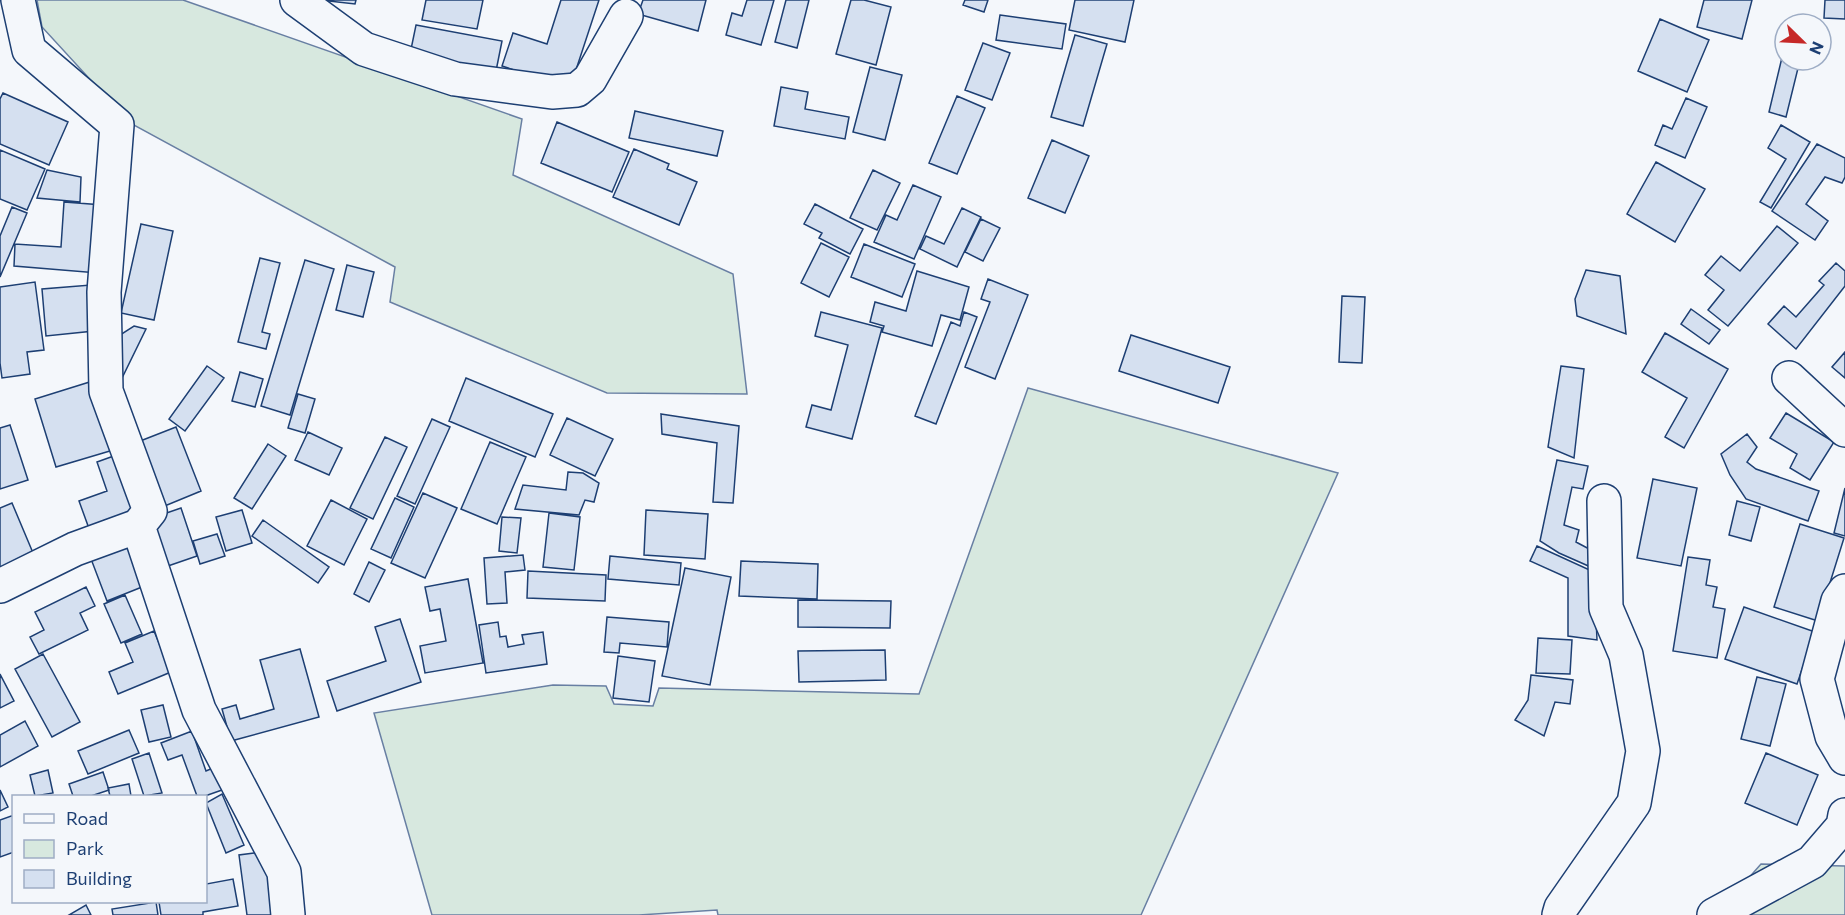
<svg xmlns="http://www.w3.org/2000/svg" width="1845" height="915" viewBox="0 0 1845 915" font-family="Commissioner,sans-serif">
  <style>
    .green { fill: #d7e8df; stroke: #687fa3; stroke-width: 1.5 }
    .building { fill: #d5e0f0; stroke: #1d3f73; stroke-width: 1.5 }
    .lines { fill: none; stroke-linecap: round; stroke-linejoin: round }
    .minor-casing { stroke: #1d3f73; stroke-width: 36 }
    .minor { stroke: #f4f7fb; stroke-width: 33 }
  </style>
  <rect width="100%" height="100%" fill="#f4f7fb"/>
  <path class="green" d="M37 0H183L522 119 513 175 733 274 747 394 607 393 390 302 395 267 130 123 42 27Z
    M1028 388 1338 473 1141 915H718L717 910 639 915H432L374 713 553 685 606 686 614 704 653 706 659 688 919 694Z
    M1761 864 1845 866V915H1716Z"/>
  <path class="building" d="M320 0H356L355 4Z
    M426 0H483L477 29 422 20Z
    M561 0H599L570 88 502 66 513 33 547 44Z
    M643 0H706L698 31 638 14Z
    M747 0H774L761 45 726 35 732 13 742 16Z
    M786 0H809L797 48 775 42Z
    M851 0H864L891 7 876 65 836 54Z
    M965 0H988L984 12 963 5Z
    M1075 0H1134L1125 42 1069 30Z
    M1704 0H1752L1742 39 1697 27Z
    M1825 0H1845V19L1824 18Z
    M1000 15 1066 24 1062 49 996 40Z
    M1660 19 1709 40 1687 92 1638 71Z
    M416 25 502 41 495 76 409 59Z
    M1075 35 1107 44 1083 126 1051 117Z
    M983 43 1010 53 992 100 965 90Z
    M1784 49 1785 60H1800L1786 117 1769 112Z
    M870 67 902 75 885 140 853 132Z
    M781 87 808 92 805 109 849 117 845 139 774 126Z
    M3 93 68 122 49 165 0 144V99Z
    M957 96 985 108 957 174 929 163Z
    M1686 98 1707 107 1685 158 1655 145 1663 125 1672 129Z
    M635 111 723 131 717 156 629 138Z
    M557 122 629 152 612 192 541 163Z
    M1781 125 1810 142 1771 208 1760 202 1786 159 1768 148Z
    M1052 140 1089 156 1065 213 1028 198Z
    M1817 144 1845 158V177L1842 183 1825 177 1806 204 1828 221 1815 240 1772 211Z
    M634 149 669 164 667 169 697 182 679 225 613 197Z
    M0 150 45 169 27 210 0 199Z
    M1656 162 1705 189 1675 242 1627 214Z
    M47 170 81 177 80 202 37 198Z
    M873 170 900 183 877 230 850 218Z
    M913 185 941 197 914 259 874 242 886 215 897 220Z
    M64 202 103 205 98 273 14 266 15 244 61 247Z
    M815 204 863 229 850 254 819 238 822 233 804 224Z
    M12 207 27 213 0 277V236Z
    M962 208 981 217 957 267 920 249 926 236 944 244Z
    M981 219 1000 228 983 261 965 252Z
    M141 224 173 231 154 320 121 313Z
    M1777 226 1798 243 1728 326 1708 310 1724 290 1705 275 1721 256 1740 271Z
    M821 243 849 257 829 297 801 283Z
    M864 244 915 264 902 297 851 277Z
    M260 258 280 263 262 332 270 334 266 349 238 342Z
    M305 260 334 269 290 415 261 406Z
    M1836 263 1845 271V286L1796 349 1768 324 1784 306 1796 317 1824 285 1819 281Z
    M347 265 374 272 363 317 336 310Z
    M1586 270 1620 276 1626 334 1577 316 1575 299Z
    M917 271 969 287 960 320 941 315 932 346 882 332 884 326 870 322 875 302 906 311Z
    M988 279 1028 295 995 379 965 367 990 302 981 299Z
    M35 282 44 350 27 352 30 374 2 378 0 363V287Z
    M91 285 94 331 46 336 42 289Z
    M1342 296 1365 297 1362 363 1339 362Z
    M1691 309 1720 330 1709 344 1681 324Z
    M821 312 882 328 852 439 806 427 812 405 831 410 848 345 815 336Z
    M964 312 977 317 936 424 915 416 951 322 960 326Z
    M134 326 146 329 122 378 109 342Z
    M1665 333 1728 369 1684 448 1665 437 1687 398 1642 372Z
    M1131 335 1230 367 1218 403 1119 371Z
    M1845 352V378L1832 367Z
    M207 366 224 378 185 431 169 419Z
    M1561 366 1584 369 1574 458 1548 447Z
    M240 372 263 379 255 407 232 401Z
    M466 378 553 414 535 457 449 421Z
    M96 380 120 448 56 467 35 399Z
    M298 394 315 399 305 433 288 428Z
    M1786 413 1834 442 1810 480 1790 468 1797 454 1770 438Z
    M661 414 739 426 733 503 713 502 717 443 662 434Z
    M567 418 613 439 595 476 550 455Z
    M432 419 450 427 415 504 397 496Z
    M10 425 28 480 0 489V428Z
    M176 427 201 491 155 510 130 445Z
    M308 432 342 448 329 475 295 460Z
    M1747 434 1757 447 1747 462 1756 469 1819 491 1808 521 1746 499 1730 475 1721 454Z
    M385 437 407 447 373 519 350 508Z
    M490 442 526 457 497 524 461 509Z
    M268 444 286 456 252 509 234 498Z
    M122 453 144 515 91 534 79 501 107 491 97 462Z
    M1557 460 1588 466 1583 489 1572 487 1564 525 1579 530 1576 542 1593 551V568L1559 553 1540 541Z
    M568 472 583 473 599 483 594 502 585 500 579 515 515 509 523 485 566 490Z
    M1653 479 1697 488 1681 566 1637 558Z
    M1845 488V536L1834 533Z
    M423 493 457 508 425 578 391 563Z
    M395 498 414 507 391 558 371 549Z
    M331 500 367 519 344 565 307 546Z
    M1737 501 1760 507 1751 541 1729 535Z
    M12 503 36 560 0 573V508Z
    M181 508 197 556 165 567 149 519Z
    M242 510 252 543 226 551 216 517Z
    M646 510 708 514 705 559 644 555Z
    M549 513 580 517 574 570 543 567Z
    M502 517 521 518 517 553 499 551Z
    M263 520 329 567 318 583 252 536Z
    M1800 524 1844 538 1818 621 1774 607Z
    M217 534 225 556 200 564 193 541Z
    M128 535 147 585 107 601 88 551Z
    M1537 546 1594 572 1597 640 1568 636V578L1530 561Z
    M523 555 525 570 505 572 507 603 487 604 484 558Z
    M610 556 681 563 679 585 608 579Z
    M1688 557 1710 560 1706 585 1717 587 1713 607 1725 609 1717 658 1673 651Z
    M741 561 818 564 817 599 739 596Z
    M369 562 385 570 369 602 354 594Z
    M685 568 731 577 710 685 662 676Z
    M528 571 606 575 605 601 527 598Z
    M468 579 483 663 425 673 420 646 446 641 440 609 430 611 425 587Z
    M86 587 95 606 80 613 88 630 39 654 30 637 44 630 35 612Z
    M125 595 142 634 121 643 104 604Z
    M798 600 891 601 890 628 798 627Z
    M1744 607 1815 632 1797 684 1725 659Z
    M607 617 669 622 667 647 620 643 619 653 604 652Z
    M400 619 421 682 337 711 327 681 386 661 375 627Z
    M498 622 500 637 506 636 508 647 524 644 522 635 543 632 547 664 486 673 479 625Z
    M154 631 171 672 118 694 109 672 133 662 125 643Z
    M1538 638 1572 640 1570 674 1536 673Z
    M300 649 319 717 231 741 222 709 236 705 240 719 274 709 260 660Z
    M885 650 886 680 799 682 798 651Z
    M43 654 80 722 52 737 15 669Z
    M618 656 655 661 649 702 613 698Z
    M0 674 14 701 0 708Z
    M1531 675 1573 680 1570 704 1555 702 1544 736 1515 720 1528 700Z
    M1757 677 1786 684 1770 746 1741 739Z
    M163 705 171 737 149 742 141 710Z
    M25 721 38 746 0 767V735Z
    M129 730 139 753 88 774 78 751Z
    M192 731 206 771 213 768 222 790 205 796H197L182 755 168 760 161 743Z
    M149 753 162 793 144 796 132 759Z
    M1766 753 1818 775 1797 825 1745 803Z
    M48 770 53 793 35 796 30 775Z
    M103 772 109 790 91 796H73L69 784Z
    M129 784 131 796H110L108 788Z
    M0 790 8 807 0 811Z
    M222 794 244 845 226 853 206 803Z
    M14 815V852L0 857V820Z
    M268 851 277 915H247L239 855Z
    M233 879 238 906 203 912V915H161L159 902H206V884Z
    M156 902 158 915H113L112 909Z
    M86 905 91 915H69Z"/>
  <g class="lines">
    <defs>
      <path id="minor" d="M18 0 29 50 117 125 104 292 106 391 150 511 138 526 199 710 284 872 288 915
        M297 0 364 49 455 79 552 92 577 90 590 79 626 16
        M1789 378 1845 430
        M0 586 75 549 138 526
        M1845 591 1838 601 1817 679 1832 736 1845 758
        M1559 915 1561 908 1634 803 1643 751 1626 655 1606 608 1604 501
        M1714 915 1812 862 1843 826 1845 815"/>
    </defs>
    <use href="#minor" class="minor-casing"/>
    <use href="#minor" class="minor"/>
  </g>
  <rect x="12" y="795" width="195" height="108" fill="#f4f7fb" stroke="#9eadc5" stroke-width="1.5"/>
  <rect x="24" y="814" width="30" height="9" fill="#f4f7fb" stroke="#9eadc5" stroke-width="1.5"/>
  <text x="66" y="825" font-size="18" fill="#1d3f73">Road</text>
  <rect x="24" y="840" width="30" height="18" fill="#d7e8df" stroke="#9eadc5" stroke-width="1.5"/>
  <text x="66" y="855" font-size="18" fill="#1d3f73">Park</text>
  <rect x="24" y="870" width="30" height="18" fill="#d5e0f0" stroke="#9eadc5" stroke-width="1.5"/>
  <text x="66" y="885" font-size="18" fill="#1d3f73">Building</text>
  <g transform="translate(1803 42) rotate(114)"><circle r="28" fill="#f4f7fb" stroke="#9eadc5" stroke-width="1.5"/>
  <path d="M0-4.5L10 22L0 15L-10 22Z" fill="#c62828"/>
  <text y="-9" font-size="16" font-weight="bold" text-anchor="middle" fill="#1d3f73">N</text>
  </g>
</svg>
